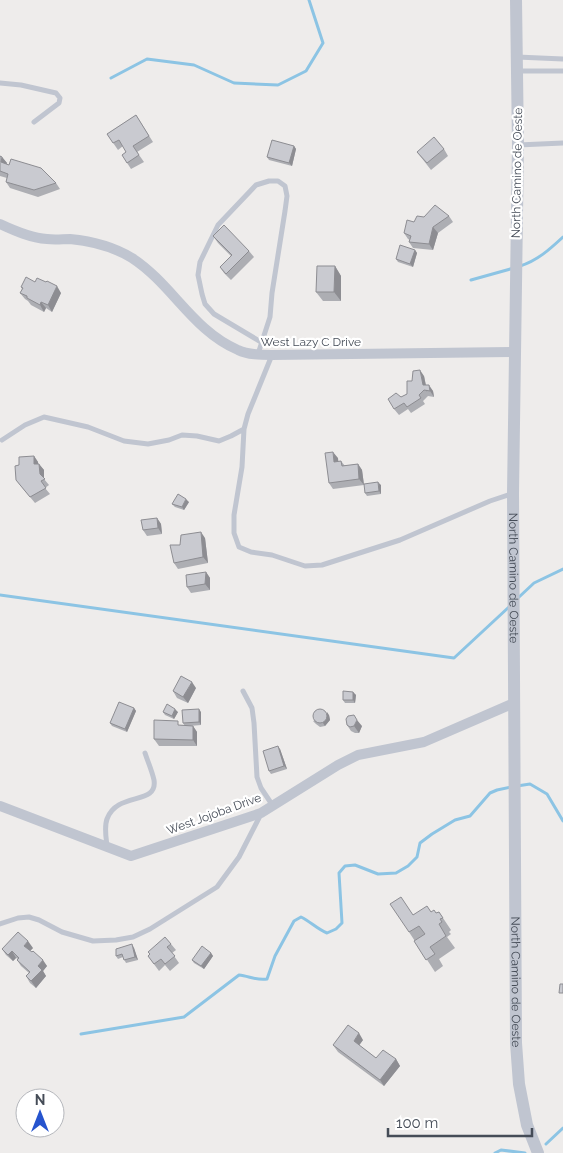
<svg xmlns="http://www.w3.org/2000/svg" width="563" height="1153" viewBox="0 0 563 1153" font-family="Raleway,sans-serif">
  <style>
    .lines { fill: none; stroke-linecap: round; stroke-linejoin: round }
    .stream { stroke: #8cc4e4; stroke-width: 3 }
    .service { stroke: #c0c5d0; stroke-width: 5 }
    .minor { stroke: #c0c5d0; stroke-width: 10 }
    .tertiary { stroke: #c0c5d0; stroke-width: 12 }
    .wall { fill: #adaeb3 }
    .shaded-wall { fill: #8d8d92 }
    .building { fill: #c9cad0; stroke: #8d8d92 }
    .labels { text-anchor: middle; stroke-width: 4.5; stroke-linejoin: round; paint-order: stroke }
    .street-label { font-size: 12px; fill: #454c57; stroke: #fff }
  </style>
  <rect width="100%" height="100%" fill="#eeeceb"/>
  <g class="lines">
    <path class="stream" d="M111 78 147 59 194 65 234 83 278 85 306 71 323 43 309 0
      M520 266C537 261 550 249 563 237
      M471 280 514 268
      M0 595 454 658 510 606
      M518 598 534 583 563 569
      M517 786 530 784 547 794 563 821
      M81 1034 184 1017 239 975C249 976 257 981 267 979L275 956 294 921 301 917C311 922 317 929 327 933L336 929 342 923 339 873 345 866 355 865 378 874 396 873 408 866 417 857 420 843 432 834 455 820 470 816 490 793 497 790 511 787
      M546 1144 563 1128
      M495 1153 501 1150 525 1153"/>
    <path class="service" d="M517 57 563 59
      M518 71H563
      M0 83 21 85 56 93 60 98 59 103 34 122
      M518 145 563 143
      M258 354 270 317 272 293 285 211 287 196 285 186 278 181H269L256 185 218 225 200 262 198 275 202 294 205 304 214 314 261 342
      M272 355 248 414 244 429 242 467 234 515V533L239 547 251 552 272 555 305 566 322 565 400 540 490 501 511 494
      M2 440 25 425 44 417 88 427 124 441 148 444 169 440 182 435 197 436 219 441 231 436 244 429
      M243 691 252 708 254 723 257 777 261 788 273 806
      M107 846C106 837 104 827 107 819 117 791 158 806 154 780 152 771 148 762 145 753
      M0 924 18 918 29 917 39 920 62 932 93 941 116 940 133 937 150 929 217 887 239 857 261 814"/>
    <path class="minor" d="M0 224C15 231 31 238 47 239 55 240 63 239 70 239 91 241 114 247 132 258 172 284 193 331 238 350 248 355 261 355 272 355L514 352
      M0 806 131 856 261 813 338 765 358 755 424 742 514 703"/>
    <path class="tertiary" id="s1" d="M516 0 518 145 513 493 516 1043 519 1084 527 1125 538 1153"/>
  </g>
  <path class="wall" d="M136 115 153 142 137 152 144 162 131 169 122 155 126 152 123 146 118 150 107 134Z
    M294 146 296 149 292 166 269 160 267 157Z
    M444 149 448 156 431 170 417 152Z
    M0 156 2 157 7 163 6 164 56 183 60 189 38 197 10 188 6 182 7 178 0 176Z
    M449 216 453 222 438 233 433 250 413 248 409 242 410 240 408 239 404 233 414 222 424 217Z
    M213 236 249 251 254 257 231 280 224 273 220 267 231 256 218 243Z
    M415 250 417 253 413 267 398 262 396 259Z
    M335 266 341 276V301H323L316 292Z
    M35 282 61 293 52 312 46 308 44 312 31 305 28 301 25 299 20 293 22 289 21 287Z
    M424 376 426 385 433 391 434 397 428 396 423 401 425 404 411 413 408 409 399 415 394 409 401 397 407 394 412 381Z
    M34 456 38 462V464H39L44 470V479L49 485 45 488 50 494 35 503 16 480 19 465Z
    M338 458V461H341L345 466 358 464 362 470 364 485 333 489 329 483Z
    M381 485V494L367 496 365 493Z
    M189 502 184 510 175 507 172 504Z
    M157 518 161 524 162 534 147 536 143 530Z
    M205 538 208 563 178 569 174 563 180 545Z
    M206 572 210 578V590L191 593 187 587Z
    M196 688 188 703 177 698 173 691Z
    M353 692 356 695 355 703H345L343 700Z
    M134 708 136 711 127 732 112 726 110 723Z
    M163 712H178L174 719 165 715Z
    M201 712V725L190 726H193L197 732V746H159L154 739 181 725 185 726 183 723Z
    M329 715 330 720 325 726 320 727 316 724 313 721Z
    M347 725 362 726 359 733H355L351 731Z
    M280 749 287 769 271 774 269 771Z
    M431 912 437 913 439 912 451 930 449 932 451 934 447 937 455 948 439 959 443 966 435 972 409 932 414 914Z
    M171 944 176 950 172 953 179 963 170 971 165 965 159 971 148 956Z
    M33 948 30 951 47 966 43 971 46 976 36 988 30 983 26 976 29 973 21 966 17 960 18 959 16 958 13 961 6 955 2 949Z
    M134 948 138 960 126 963 123 957 118 959 116 956Z
    M211 953 213 956 204 969 194 963 192 960Z
    M363 1040 359 1045 376 1058 396 1059 400 1066 384 1086 338 1052 333 1045Z"/>
  <path class="shaded-wall" d="M294 146 296 149 292 166 289 163Z
    M2 157 7 163 5 168 1 162Z
    M433 227 438 233 433 250 429 244Z
    M415 250 417 253 413 267 410 264Z
    M335 266 341 276V301L334 292Z
    M57 286 61 293 52 312 48 305Z
    M41 302 46 308 44 312 40 305Z
    M420 370 424 376 427 392 423 385Z
    M429 385 433 391 434 397 430 391Z
    M333 452 338 458 339 468 334 462Z
    M34 456 38 462 39 470 34 464Z
    M39 464 44 470V480L40 474Z
    M358 464 362 470 364 485 359 479Z
    M378 482 381 485V494L379 491Z
    M186 499 189 502 184 510 182 507Z
    M157 518 161 524 162 534 158 528Z
    M201 532 205 538 208 563 203 557Z
    M206 572 210 578V590L205 584Z
    M192 682 196 688 188 703 183 697Z
    M353 692 356 695 355 703 353 700Z
    M134 708 136 711 127 732 125 729Z
    M175 709 178 712 174 719 172 716Z
    M199 709 201 712V725L199 722Z
    M327 712 329 715 330 720 325 726 323 723Z
    M357 720 362 726 359 733 354 726Z
    M193 726 197 732V746L193 740Z
    M278 746 280 749 287 769 284 766Z
    M28 941 33 948 29 952 24 946Z
    M132 944 134 948 138 960 135 957Z
    M12 951 16 958 13 961 8 955Z
    M211 953 213 956 204 969 201 966Z
    M43 960 47 966 43 971 46 976 36 988 31 981 38 966Z
    M359 1033 363 1040 358 1047 354 1041Z
    M396 1059 400 1066 384 1086 380 1080Z"/>
  <path class="building" d="M136 115 149 136 133 146 139 155 127 163 122 155 126 152 119 140 113 143 107 134Z
    M434 137 444 149 427 163 417 152Z
    M272 140 294 146 289 163 267 157Z
    M0 156 2 157 1 162 9 165 11 159 41 168 56 183 34 190 6 182 8 174 0 171Z
    M435 205 449 216 433 227 429 244 409 242 411 236 404 233 407 220 414 222 417 216 424 217Z
    M224 225 249 251 226 274 220 267 232 255 213 236Z
    M400 245 415 250 410 264 396 259Z
    M317 266H335L334 292H316Z
    M26 277 35 282 37 278 46 282 47 281 57 286 48 305 41 302 40 305 27 298V296L20 293 23 288 21 287Z
    M420 370 423 385H429L430 391 424 390 419 395 421 398 407 407 404 403 394 409 388 399 396 393 401 397 407 394V381H412L413 371Z
    M333 452 334 462 341 461 342 466 358 464 359 479 329 483 325 453Z
    M34 456V464H39L40 474 45 479 41 481 46 488 30 497 16 480 15 466 19 465V457Z
    M378 482 379 491 365 493 364 484Z
    M178 494 186 499 182 507 172 504Z
    M157 518 158 528 143 530 141 520Z
    M201 532 203 557 174 563 170 545H180L181 535Z
    M206 572 205 584 187 587 186 575Z
    M181 676 192 682 183 697 173 691Z
    M343 691 353 692V700H343Z
    M119 702 134 708 125 729 110 723Z
    M167 704 175 709 172 716 163 712Z
    M313 716a7 7 0 1 1 14 0a7 7 0 1 1-14 0Z
    M199 709V722L183 723 182 710Z
    M354 715 357 720 354 726 350 727 347 725 346 719 348 716Z
    M154 720 178 721V725L193 726V740L154 739Z
    M278 746 284 766 269 771 263 751Z
    M401 897 413 915 427 906 431 912 434 910 436 913 439 912 443 918 440 919 442 922 439 924 446 936 430 947 435 954 426 960 414 941 425 934 419 926 409 932 390 904Z
    M18 932 28 941 24 946 32 952 33 951 43 960 38 966 42 970 31 981 26 976 30 972 17 960 19 958 12 951 8 955 2 949Z
    M165 937 171 944 167 947 175 956 165 964 161 959 154 964 148 956 150 954 148 952Z
    M132 944 135 957 124 960 122 954 116 956V949Z
    M202 946 211 953 201 966 192 960Z
    M560 984H563V993H559Z
    M348 1025 359 1033 354 1041 376 1058 383 1050 396 1059 380 1080 333 1045Z"/>
  <g class="labels">
    <g class="street-label">
      <text transform="translate(517 173) rotate(-89)" y="4">North Camino de Oeste</text>
      <text x="311" y="346">West Lazy C Drive</text>
      <text dy="4" stroke="none"><textPath href="#s1" startOffset="578">North Camino de Oeste</textPath></text>
      <text transform="translate(214 814) rotate(-20)" y="4">West Jojoba Drive</text>
      <text dy="4" stroke="none"><textPath href="#s1" startOffset="982">North Camino de Oeste</textPath></text>
    </g>
  </g>
  <g transform="translate(40 1113)"><circle r="24" fill="#ffffff" stroke="#b5b7bc"/>
  <path d="M0-4L9 19L0 12L-9 19Z" fill="#2654ce"/>
  <text y="-8" font-size="14" font-weight="bold" text-anchor="middle" fill="#454c57">N</text>
  </g>
  <path d="M388 1128v8h144v-8" fill="none" stroke="#454c57" stroke-width="2.5"/>
  <text x="396" y="1128" font-size="15" fill="#454c57" stroke="#ffffff" stroke-width="4" paint-order="stroke">100 m</text>
</svg>
